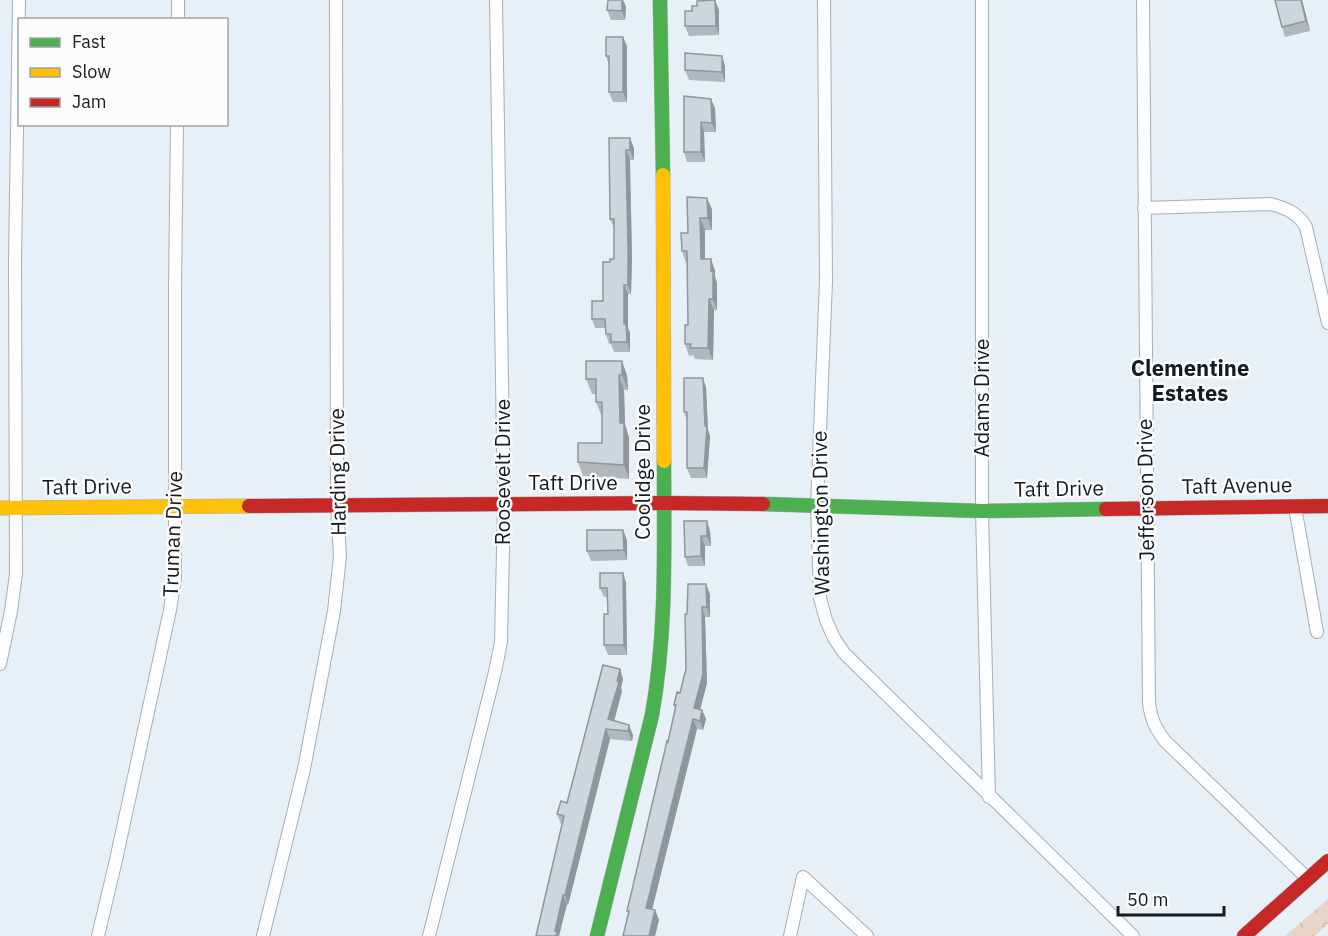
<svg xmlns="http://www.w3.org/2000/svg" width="1328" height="936" viewBox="0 0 1328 936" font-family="'IBM Plex Sans',sans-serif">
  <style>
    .forest { fill: url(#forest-crowns) }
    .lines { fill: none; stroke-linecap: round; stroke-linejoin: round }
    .street-casing { stroke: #a7aeb4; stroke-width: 14 }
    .fast-casing { stroke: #a7aeb4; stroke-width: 15 }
    .slow-casing { stroke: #a7aeb4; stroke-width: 15 }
    .jam-casing { stroke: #a7aeb4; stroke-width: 15 }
    .street { stroke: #fcfdfe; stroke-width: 12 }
    .fast { stroke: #4caf50; stroke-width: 14 }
    .slow { stroke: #ffc107; stroke-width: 14 }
    .jam { stroke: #c62828; stroke-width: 14 }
    .wall { fill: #b0b8be }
    .shaded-wall { fill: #90969b }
    .building { fill: #cdd6dd; stroke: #90969b; stroke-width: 1.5 }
    .labels { text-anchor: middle; stroke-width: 5; stroke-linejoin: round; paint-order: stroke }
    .street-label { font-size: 21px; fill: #141c23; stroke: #fcfcfc }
    .neighbourhood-label { font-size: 22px; font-weight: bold; fill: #141c23; stroke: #fcfcfc }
  </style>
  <defs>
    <pattern id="forest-crowns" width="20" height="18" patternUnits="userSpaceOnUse" patternTransform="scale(1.5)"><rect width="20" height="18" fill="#ead6c9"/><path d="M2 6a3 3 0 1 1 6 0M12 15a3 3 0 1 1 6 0" fill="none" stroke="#c8b7ac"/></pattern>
  </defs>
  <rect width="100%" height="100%" fill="#e8f0f7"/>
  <path class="forest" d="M1328 899V924L1315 936H1285Z"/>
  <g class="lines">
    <defs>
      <path id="street" d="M178 0V20
        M824 0 826 281 817 505 820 598 826 620 834 638 844 653 1133 936
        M982 0V511L989 797
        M1143 0 1149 703C1151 719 1155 728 1165 741L1308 879
        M1144 208 1271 204C1286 208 1298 213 1306 227L1328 323
        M1295 507 1317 632
        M0 664 11 611 16 574 15 262 19 0
        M98 936 116 860 170 610 175 578V289L177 124
        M263 936 304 769 334 611 340 556 337 505 336 0
        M429 936 495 672 501 642 504 504 496 0
        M790 936 803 877 867 936"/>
      <path id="fast" d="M660 0 663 175
        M763 504 982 511 1106 509
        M597 936 652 715C667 631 664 546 664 461"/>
      <path id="slow" d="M663 175 664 461
        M0 508 249 506"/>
      <path id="jam" d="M249 506 664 503 763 504
        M1106 509 1328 506
        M1244 936 1328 861"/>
    </defs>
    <use href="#street" class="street-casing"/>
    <use href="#fast" class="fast-casing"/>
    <use href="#slow" class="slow-casing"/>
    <use href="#jam" class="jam-casing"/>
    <use href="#street" class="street"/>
    <use href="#fast" class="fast"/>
    <use href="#slow" class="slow"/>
    <use href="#jam" class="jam"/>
  </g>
  <path class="wall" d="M608 0H623L626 7 625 20H611L607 10Z
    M1302 0 1310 31 1285 37 1282 27Z
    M719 10V35L689 36 685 26Z
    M627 46V102H613L609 92V65L606 56Z
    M722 56 725 66V82L689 80 685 70Z
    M684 96 715 108 716 132H704L705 162H687L684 152Z
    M609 138 634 148V160H630V166L632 258 631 294H628V328L630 333V352H614L611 344H609L606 334 605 328H595L592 319 603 301 610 262 614 259V228L610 219Z
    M687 197 712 209V230H705V259H711L715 271V277L717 283V310H714L713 360 695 359 693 355 689 356 685 344 688 325 687 263H686L682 251 688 233Z
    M586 361 627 375 628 390H624L625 424 629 438V479L583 476 578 462 602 443V417L596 402V394H592L586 379Z
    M706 387 708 430 710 436 707 478H691L687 468V421L684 412Z
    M684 521 710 531 711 546H705V566H688L685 557Z
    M627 540V560L591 561 587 551Z
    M626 582 627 655H608L604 645 608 614 607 597H604L600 588Z
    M710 594V617H705L707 683 700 709 702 710 706 719 703 730 697 729 652 909 655 910 659 920 655 936H623L629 914 627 911 675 710 674 705 680 693 686 669 687 614Z
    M620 669 623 679 621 688 622 691 614 721 633 735 632 741 610 739 568 905 567 904 559 936H536L562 824H561L557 814 567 803Z"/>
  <path class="shaded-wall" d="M620 0H623L626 7 625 20 622 11Z
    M715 0 719 10V35L716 26Z
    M1301 0H1302L1310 31 1306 21Z
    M623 37 627 46V102L623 92Z
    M722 56 725 66V82L722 72Z
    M711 99 715 108 716 132 712 123Z
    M701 122 704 132 705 162 701 152Z
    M630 138 634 148V160L630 150Z
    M626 150 630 160 632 258 631 294 628 285Z
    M707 198 712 209V230L708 218Z
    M700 218 705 230V271L701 259Z
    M711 259 715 271V277L717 283V310L713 299Z
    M624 285 628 294V328L630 333V352L627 342 624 324Z
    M709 299 714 310 713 360 708 348Z
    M622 361 627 375 628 390 622 375Z
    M619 375 624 390 625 424 629 438V479L624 465 620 423Z
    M703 378 706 387 708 430 710 436 707 478 704 468Z
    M707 521 710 531 711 546 707 536Z
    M623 530 627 540V560L624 550Z
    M701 536 705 546V566L701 556Z
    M623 573 626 582 627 655 624 645Z
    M706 584 710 594V617L707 607Z
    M702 607 705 617 707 683 698 718 694 708Z
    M620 669 623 679 621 688 622 691 612 729 608 719Z
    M702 710 706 719 703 730 700 721Z
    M693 719 697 729 650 918 646 908Z
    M629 725 633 735 632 741 628 731Z
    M606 729 610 739 568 905 565 895Z
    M563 895 567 904 559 936H556L555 931Z
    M655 910 659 920 655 936H649Z"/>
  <path class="building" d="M608 0H622V11L607 10Z
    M715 0 716 26H685V11H692V6H697V1Z
    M1275 0H1301L1306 21 1282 27Z
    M606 37H623V92H609V56H606Z
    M685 53 722 56V72L685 70Z
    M684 96 711 99 712 123 701 122V152H684Z
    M609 138H630V150H626V157L628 248V285H624V324H626L627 342H611V334H606L605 319H592V301H603V262H610V259H614V219H610Z
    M687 197 707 198 708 218H700L701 259H711V271H713V299H709L708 348H690L691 344H685V325H688L687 251H682L681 233H688Z
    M586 361H622V375H619L620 423H624V465L578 462V443H602V402H596V379H586Z
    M684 378H703L705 426H707L704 468H687V412H684Z
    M684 521H707V536H701V556L685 557Z
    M587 530H623L624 550 587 551Z
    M600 573H623L624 645H604V614H608L607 588H600Z
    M688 584H706L707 607H702L703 674 694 708 702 710 700 721 693 719 646 908 655 910 649 936H623L629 911H627L667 741 668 742 676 705H674L677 692 680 693 686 669 685 614H687Z
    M603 665 620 669 617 681 619 682 608 719 629 725 628 731 606 729 565 895H563L555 931 557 932 556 936H536L564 816 557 814 561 801 567 803Z"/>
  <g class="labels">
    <g class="street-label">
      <text transform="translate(982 398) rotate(-90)" y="7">Adams Drive</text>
      <text transform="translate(338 472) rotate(-91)" y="7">Harding Drive</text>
      <text transform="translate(503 472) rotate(-90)" y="7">Roosevelt Drive</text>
      <text transform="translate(643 472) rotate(-90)" y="7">Coolidge Drive</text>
      <text x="573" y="490">Taft Drive</text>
      <text transform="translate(1237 486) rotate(-1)" y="7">Taft Avenue</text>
      <text transform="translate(87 487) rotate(-1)" y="7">Taft Drive</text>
      <text transform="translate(1059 489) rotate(-1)" y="7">Taft Drive</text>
      <text transform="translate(1146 490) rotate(-91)" y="7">Jefferson Drive</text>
      <text transform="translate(821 513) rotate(-91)" y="7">Washington Drive</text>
      <text transform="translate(173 534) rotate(-88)" y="7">Truman Drive</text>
    </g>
    <g class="neighbourhood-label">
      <text x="1190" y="376">Clementine<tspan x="1190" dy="25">Estates</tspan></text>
    </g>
  </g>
  <rect x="18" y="18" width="210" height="108" fill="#fcfcfc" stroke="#9fa2a5" stroke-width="1.5"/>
  <rect x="30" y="38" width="30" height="9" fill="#4caf50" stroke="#9fa2a5" stroke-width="1.5"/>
  <text x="72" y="48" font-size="18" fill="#141c23">Fast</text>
  <rect x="30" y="68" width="30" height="9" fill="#ffc107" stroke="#9fa2a5" stroke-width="1.5"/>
  <text x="72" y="78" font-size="18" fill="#141c23">Slow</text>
  <rect x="30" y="98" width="30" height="9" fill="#c62828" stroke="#9fa2a5" stroke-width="1.5"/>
  <text x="72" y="108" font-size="18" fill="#141c23">Jam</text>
  <path d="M1118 906v9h106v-9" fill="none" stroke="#141c23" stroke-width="3"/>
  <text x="1127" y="906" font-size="18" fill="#141c23" stroke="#fcfcfc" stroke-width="4.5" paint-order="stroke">50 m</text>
</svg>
